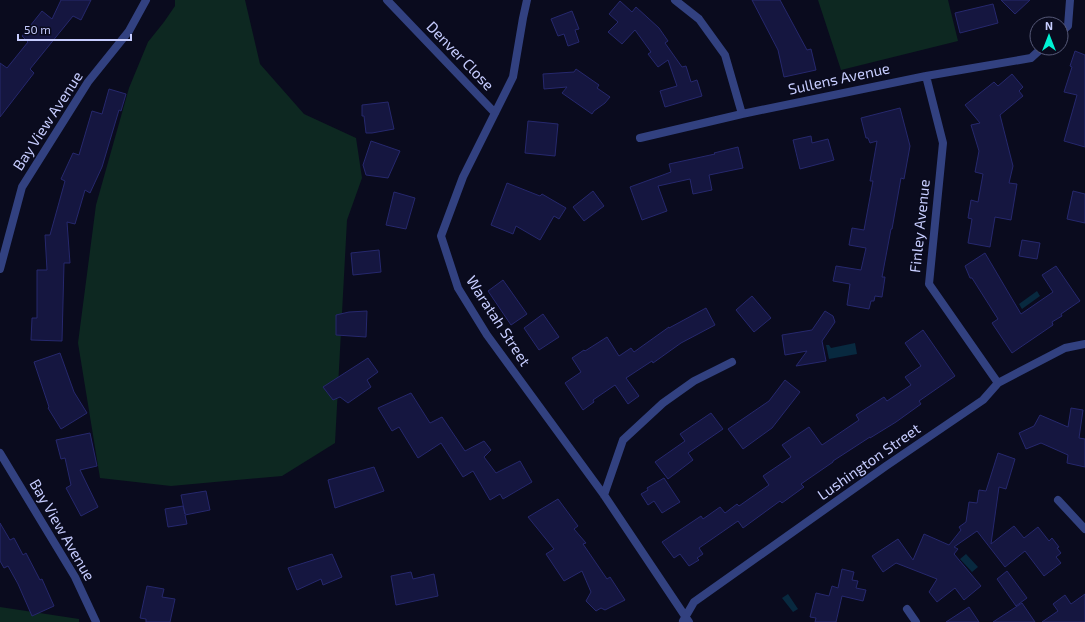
<svg xmlns="http://www.w3.org/2000/svg" width="1085" height="622" viewBox="0 0 1085 622" font-family="'Exo 2',sans-serif">
  <style>
    .green { fill: #0d2821 }
    .water { fill: #08293f }
    .building { fill: #151640; stroke: #26286d }
    .lines { fill: none; stroke-linecap: round; stroke-linejoin: round }
    .minor { stroke: #324180; stroke-width: 8 }
    .labels { text-anchor: middle; stroke-width: 3; stroke-linejoin: round; paint-order: stroke }
    .street-label { font-size: 15px; fill: #c7cdff; stroke: #0a0b1e }
  </style>
  <rect width="100%" height="100%" fill="#0a0b1e"/>
  <path class="green" d="M175 0H245L260 64 304 114 356 138 362 178 347 220 335 443 282 476 171 486 100 478 78 343 96 205 129 88 148 42 164 22 175 6Z
    M818 0H948L958 41 841 70Z
    M0 607 79 619V622H0Z"/>
  <path class="water" d="M1037 291 1040 296 1022 309 1019 304Z
    M855 343 857 354 829 359 826 345H829L831 348Z
    M966 554 978 567 972 572 960 559Z
    M788 594 798 609 793 612 782 598Z"/>
  <path class="building" d="M61 0H91L81 20 73 16 30 69 34 73 0 117V63L7 68 28 42 22 36 42 11 52 19Z
    M752 0H780L807 50 811 49 816 70 784 77 778 50Z
    M1001 0H1030L1015 14Z
    M620 1 632 12 636 7 659 28 668 41 665 43 682 67 686 66 691 82 697 80 702 96 665 107 660 91 677 86 668 60 658 67 648 54 651 52 635 30 622 44 608 32 618 22 609 14Z
    M993 4 998 23 960 33 955 13Z
    M572 11 579 29 575 30 579 42 568 46 564 34 558 36 551 19Z
    M1075 51 1085 55V147L1064 141 1077 95 1064 92 1072 67 1070 66Z
    M576 69 599 85 597 88 610 97 605 103 594 111 592 114 562 93 567 87 544 89 543 74 574 72Z
    M1012 74 1023 87 1019 91 1023 96 1000 115 1013 166 1009 183 1017 184 1011 220 995 217 990 247 968 243 972 219 968 218 971 200 978 202 983 174 975 172 979 151 971 125 980 123 965 105 994 82 998 86Z
    M109 89 126 94 121 111 119 110 102 167 90 193 85 190 75 224 67 222 70 263H64L62 341 31 340 32 318H37V270H47L45 235H50L65 181 61 179 73 153 79 155 92 111 102 114Z
    M388 102 394 129 372 133H366L364 116H362V105Z
    M900 108 910 146 904 179 901 178 892 229H891L882 277H885L882 297 875 296 874 301H871L869 309 847 305 850 284 833 281 836 266 861 270 866 248 849 245 852 228 864 230 873 181H870L877 141 870 143 868 138H866L861 118Z
    M528 121 558 124 555 156 525 153Z
    M811 136 812 143 828 139 834 160 800 169 793 140Z
    M371 141 400 151 388 178 366 175 363 165Z
    M738 147 743 168 709 175 712 190 693 194 690 179 658 186 667 211 642 220 630 187 671 172 669 164 715 154 714 153Z
    M507 183 540 196 542 194 566 208 559 219 554 216 540 240 516 226 513 234 491 225Z
    M593 191 604 206 584 221 573 207Z
    M1073 191 1085 194V223L1067 219Z
    M394 192 415 198 406 229 386 225Z
    M1022 240 1040 243 1037 259 1019 256Z
    M379 250 381 272 353 275 351 253Z
    M985 253 1021 314 1053 292 1042 275 1056 266 1080 301 1061 314 1062 316 1052 322 1053 325 1012 353 992 323 998 319 972 278H970L965 266Z
    M503 280 527 314 511 325 488 291Z
    M752 296 771 318 754 332 736 310Z
    M706 308 715 325 681 343 653 363 652 361 626 378 639 396 628 404 615 385 593 400 594 402 583 410 565 383 581 372 572 358 584 350 585 351 607 337 619 356 631 348 634 352 669 327V328Z
    M367 311 366 337 336 335V315L349 312Z
    M825 311 833 316 835 322 822 341 826 361 796 366 807 351 785 355 782 335 812 330Z
    M543 314 559 337 539 350 524 328Z
    M923 330 955 376 919 401 921 404 896 422 870 438V437L833 461V462L801 484 804 487 782 503 780 501 743 528 738 521 699 548 703 554 697 558 699 560 689 566 680 554 674 558 662 542 701 516 703 519 720 507 725 513 737 504 739 506 769 485 763 476 791 457 782 445 809 427 822 445 859 420 856 415 884 397 887 401 911 385 905 377 921 366 905 343Z
    M60 353 74 392 87 413 61 429 48 408 49 407 34 362Z
    M368 358 378 372 367 380 371 387 348 403 340 397 333 400 323 387Z
    M785 380 800 392 772 428 743 449 728 429 769 401Z
    M411 393 430 423 442 417 465 451 484 441 491 450 484 457 496 473 520 461 532 482 503 499 500 494 490 500 473 471 463 477 441 443 418 458 399 427 392 431 378 408Z
    M1071 408 1083 410 1079 438 1085 439V467L1067 463 1068 455 1041 443 1026 449 1019 433 1034 426 1040 415 1068 427Z
    M711 413 723 429 688 453 693 460 668 479 655 462 685 441 680 434Z
    M90 433 97 466 80 470 98 507 81 516 66 488 71 485 65 458 61 459 56 440Z
    M998 453 1015 459 1006 489 999 487 991 544 1014 526 1024 538 1038 527 1049 541 1052 538 1059 547 1057 548 1061 553 1056 557 1061 563 1044 576 1025 551 1005 567 977 531 954 547 958 549 954 554 981 586 964 600 955 588 937 602 929 592 937 579 896 563 883 572 872 556 898 539 913 560 924 534 949 545 961 530 959 527 966 522 969 502 977 503 979 490 986 491Z
    M374 467 384 491 335 508 328 480Z
    M664 478 680 502 662 513 654 501 648 505 641 494 648 490 647 488Z
    M206 491 210 510 185 515 187 524 168 527 165 509 183 506 185 514 181 495Z
    M558 499 578 526 574 529 586 543 583 544 607 579 610 577 625 600 605 610 601 608 596 611 586 601 591 592 582 571 564 581 546 554 554 549 528 517Z
    M0 523 10 540 14 538 23 555 26 553 40 580 42 579 54 606 32 616 18 584 8 566 4 568 0 561Z
    M332 554 342 577 323 585 321 579 297 590 288 568Z
    M842 569 854 572 852 580 858 581 856 588 866 590 863 601 842 596 836 622H815L816 618 810 617 816 593 829 596 832 586 838 588Z
    M1007 571 1027 598 1016 606 997 579Z
    M411 572 413 579 434 574 438 596 396 605 391 576Z
    M147 586 164 589 162 597 175 599 170 622H146V619L140 618Z
    M1085 594V622H1042L1058 611 1053 604 1065 595 1071 604Z
    M1022 603 1035 622H993Z
    M969 607 979 622H946Z"/>
  <g class="lines">
    <path class="minor" d="M387 0 495 113
      M527 0 523 18 513 77 463 177 441 236 458 288 487 335 604 495 689 622
      M675 0 699 19 725 55 742 114
      M1061 32 1068 26 1070 0
      M926 76 943 143 929 284 998 383
      M640 138 742 114 926 76 1031 58 1042 48
      M0 269 22 187 88 82 129 31 146 0
      M0 453 75 577 96 622
      M604 495 623 440 663 403 694 381 732 362
      M1058 500 1085 529
      M907 609 916 622
      M683 621 694 602 886 466 983 400 998 383 1065 348 1085 344"/>
  </g>
  <g class="labels">
    <g class="street-label">
      <text transform="translate(460 56) rotate(46)" y="5">Denver Close</text>
      <text transform="translate(839 79) rotate(-12)" y="5">Sullens Avenue</text>
      <text transform="translate(48 121) rotate(-57)" y="5">Bay View Avenue</text>
      <text transform="translate(920 226) rotate(-84)" y="5">Finley Avenue</text>
      <text transform="translate(498 321) rotate(57)" y="5">Waratah Street</text>
      <text transform="translate(869 462) rotate(-35)" y="5">Lushington Street</text>
      <text transform="translate(62 530) rotate(60)" y="5">Bay View Avenue</text>
    </g>
  </g>
  <g transform="translate(1049 36)"><circle r="19" fill="#0a0b1e" stroke="#565978"/>
  <path d="M0-3L7 15L0 10L-7 15Z" fill="#00f2d4"/>
  <text y="-6" font-size="11" font-weight="bold" text-anchor="middle" fill="#c7cdff">N</text>
  </g>
  <path d="M18 34v6h113v-6" fill="none" stroke="#c7cdff" stroke-width="2"/>
  <text x="24" y="34" font-size="12" fill="#c7cdff" stroke="#0a0b1e" stroke-width="3" paint-order="stroke">50 m</text>
</svg>
